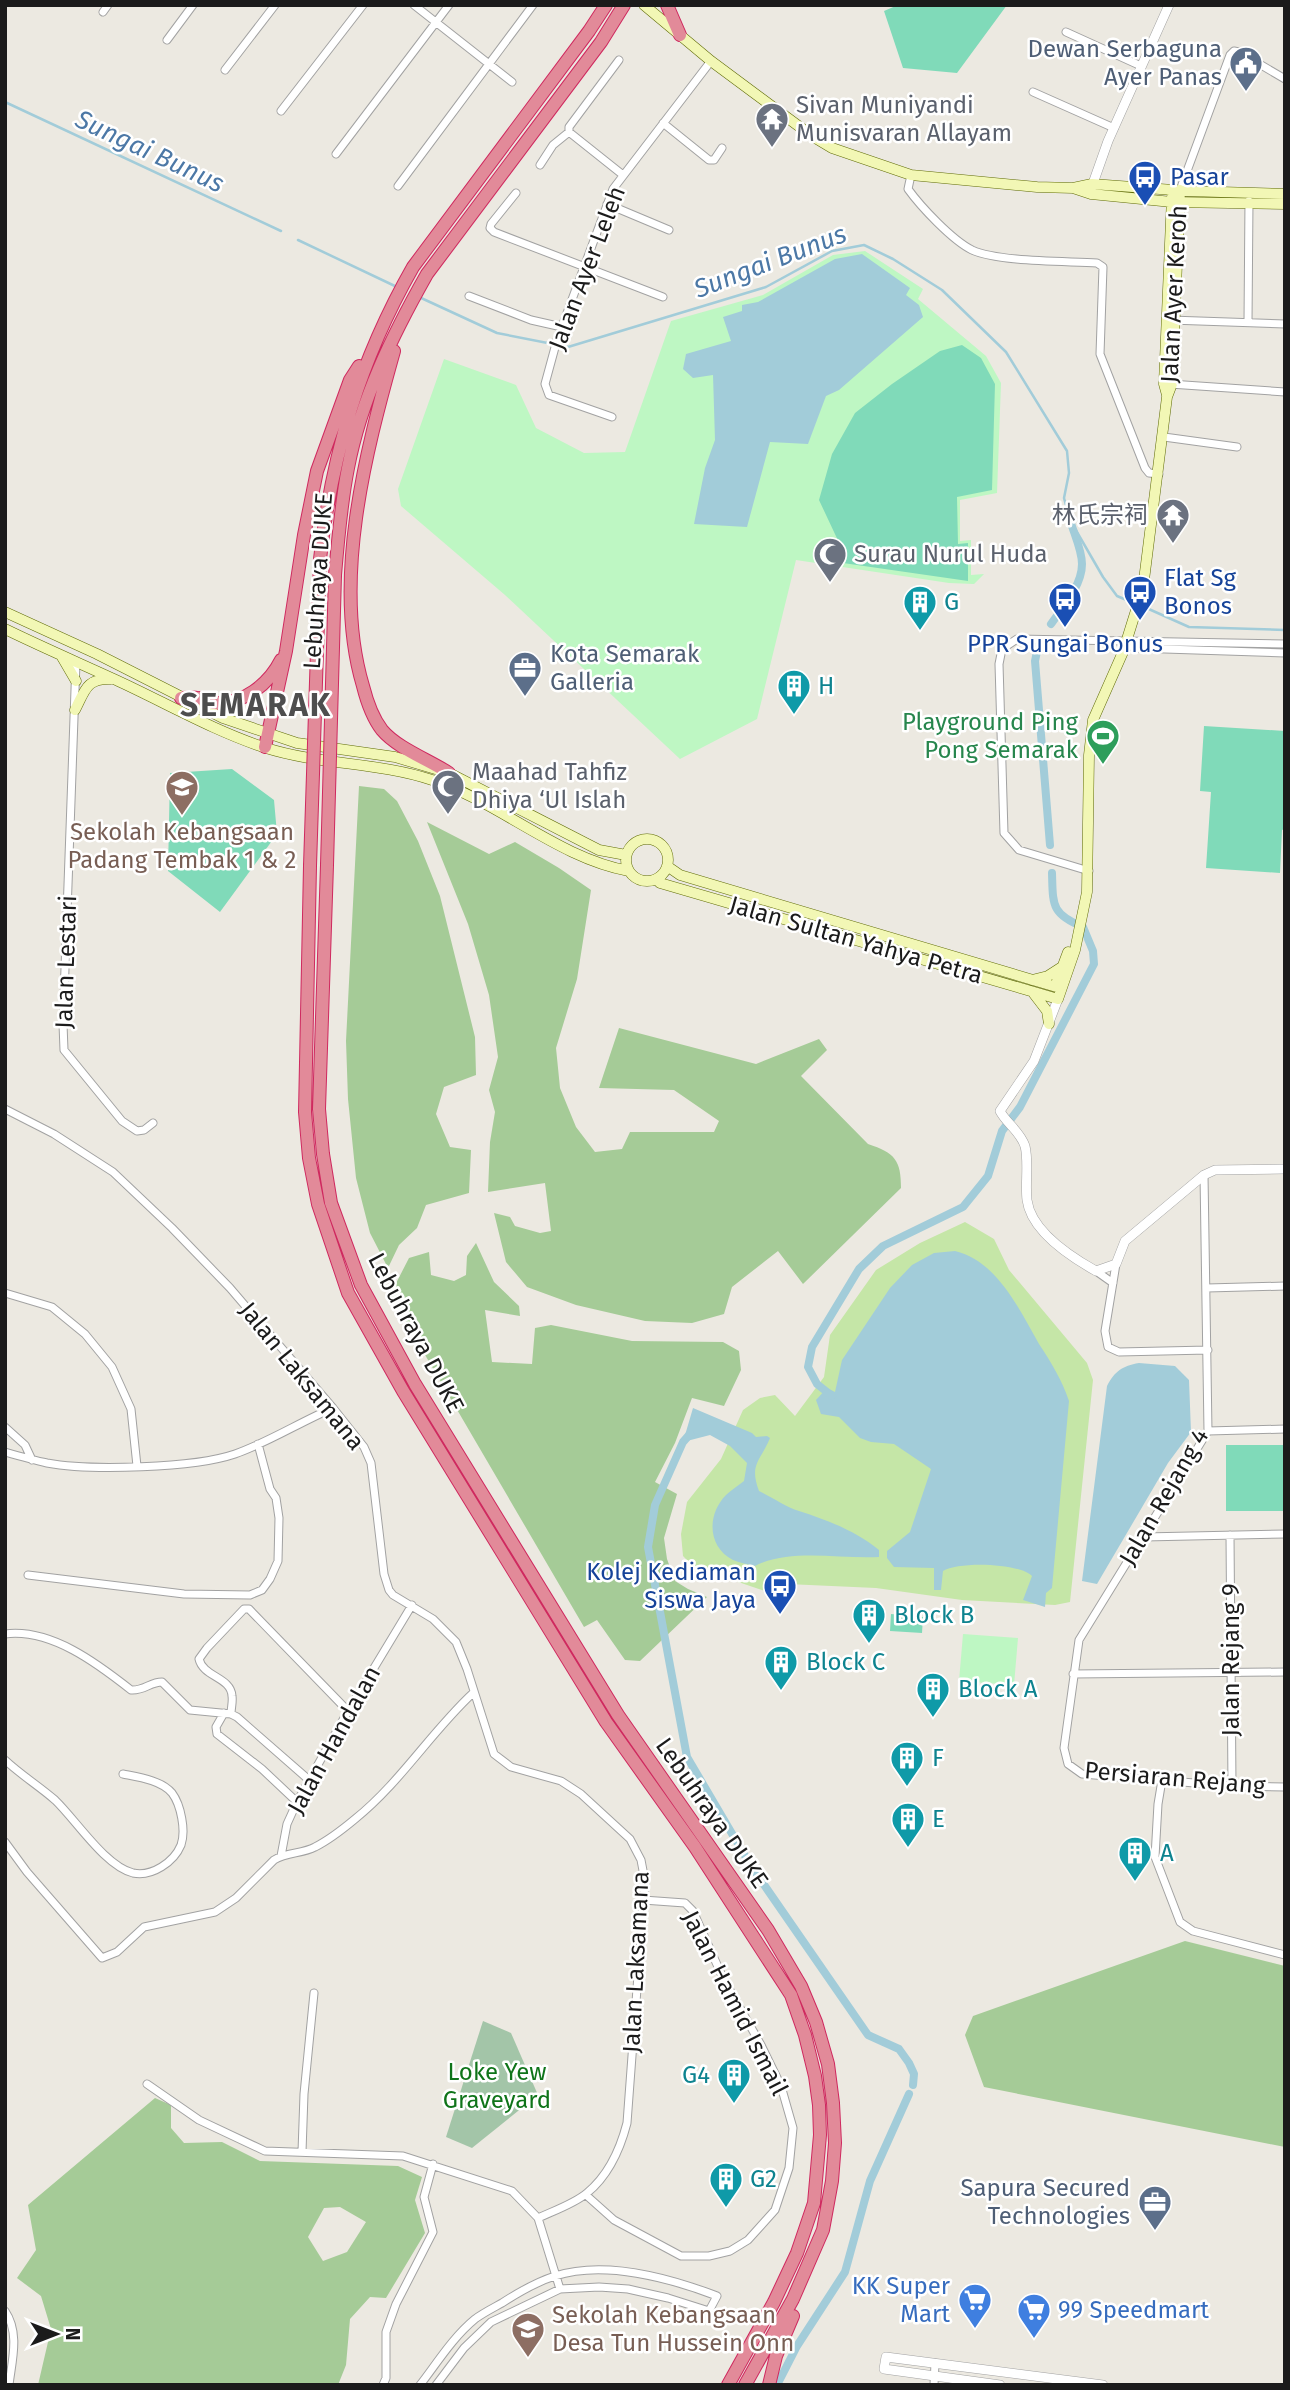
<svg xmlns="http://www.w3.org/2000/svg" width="1290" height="2390" viewBox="0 0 1290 2390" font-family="'Fira Sans','Noto Sans SC',sans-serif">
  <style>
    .grass { fill: #c5e6a7 }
    .forest { fill: #a5cb97; fill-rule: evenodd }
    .cemetery { fill: #a3c5a8 }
    .park { fill: #bef7c3 }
    .pitch { fill: #80dab9 }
    .water { fill: #a2ccd9 }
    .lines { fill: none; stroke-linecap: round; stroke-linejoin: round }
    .stream { stroke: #a2ccd9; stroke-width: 2.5 }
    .canal { stroke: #a2ccd9; stroke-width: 8 }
    .minor-casing { stroke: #a2a2a2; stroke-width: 9 }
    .tertiary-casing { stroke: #a2a2a2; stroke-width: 10 }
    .secondary-casing { stroke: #606c08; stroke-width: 11 }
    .motorway-casing { stroke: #cf295f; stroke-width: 14 }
    .minor { stroke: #fff; stroke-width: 7 }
    .tertiary { stroke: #fff; stroke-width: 9 }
    .secondary { stroke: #f2f7b5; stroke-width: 10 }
    .motorway { stroke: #e28a99; stroke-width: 12 }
    .motorway-bridge-casing { stroke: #cf295f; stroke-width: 14; stroke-linecap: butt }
    .motorway-bridge { stroke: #e28a99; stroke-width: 12 }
    .labels { text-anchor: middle; stroke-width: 5; stroke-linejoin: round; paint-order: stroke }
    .service-label { font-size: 24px; fill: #4e5e75; stroke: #fff; text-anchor: end }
    .worship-label { font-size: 24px; fill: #5b616d; stroke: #fff; text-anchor: start }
    .transit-label { font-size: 24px; fill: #164399; stroke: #fff; text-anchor: start }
    .street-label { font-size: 24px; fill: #1b1b1b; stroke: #fff }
    .culture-label { font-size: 24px; fill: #0d838f; stroke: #fff; text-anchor: start }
    .leisure-label { font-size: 24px; fill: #27864d; stroke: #fff; text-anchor: end }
    .education-label { font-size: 24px; fill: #785e54; stroke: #fff }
    .park-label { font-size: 24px; fill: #0f7419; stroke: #fff }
    .shop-label { font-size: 24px; fill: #366cbe; stroke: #fff; text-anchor: end }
    .water-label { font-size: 26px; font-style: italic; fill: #4c78a6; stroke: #fff }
    .district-label { font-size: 32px; font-weight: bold; letter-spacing: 2px; fill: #4e4e4e; stroke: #fff }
  </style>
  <rect width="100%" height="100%" fill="#ece9e1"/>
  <path class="grass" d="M965 1222 994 1239 1009 1270 1087 1363 1093 1380 1070 1602 1055 1605 962 1600 876 1588 787 1584 765 1591 694 1567 683 1556 681 1534 687 1502 721 1459 743 1410 760 1398 775 1395 795 1416 824 1377 830 1335 876 1270 920 1243Z"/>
  <path class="forest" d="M359 786 384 789 397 801 418 841 440 896 475 1037 476 1075 444 1087 436 1114 450 1147 471 1150 469 1193 426 1205 417 1228 399 1245 388 1268 370 1233 356 1178 348 1099 346 1041Z
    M427 822 489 854 515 842 559 868 591 890 577 979 556 1048 560 1088 576 1127 595 1152 622 1149 630 1132H714L719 1121 674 1090 599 1088 619 1028 756 1064 819 1039 827 1050 801 1076 868 1144C895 1153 901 1160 901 1188L803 1284 778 1251 732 1287 724 1314 692 1323 645 1321 576 1305 527 1287 506 1262 494 1213 510 1217 515 1226 540 1233 551 1231 545 1183 488 1192 490 1142 495 1112 489 1090 498 1057 489 995 468 924Z
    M476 1243 494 1282 519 1306 520 1316 485 1310 492 1362 532 1364 535 1328 551 1325 632 1341 723 1342 739 1351 741 1370 724 1406 692 1398 675 1443 655 1482 677 1494 664 1538 667 1559 675 1581 688 1589 707 1597 640 1661 625 1660 597 1620 584 1627 390 1295 409 1258 429 1252 431 1275 454 1281 466 1275 467 1256Z
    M1185 1941 1285 1966V2147L984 2087 965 2035 973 2016Z
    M155 2098 171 2105V2128L184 2143 222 2142 260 2161 398 2166 422 2177 415 2200 425 2233 386 2298 370 2297 350 2319 346 2365 338 2385H38L51 2329 41 2296 17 2278 36 2250 28 2205ZM340 2207 366 2222 347 2252 323 2261 308 2237 324 2208Z"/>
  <path class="cemetery" d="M483 2021 511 2033 538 2095 472 2148 446 2137Z"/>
  <path class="park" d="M865 251 923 289 918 299 986 356 1001 383 997 493 960 500V541L971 540V575L984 574 974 584 949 583 796 560 757 719 680 759 505 595 401 506 398 489 444 359 516 385 536 428 584 453 625 452 671 321 763 295 833 255Z
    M963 1634 1018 1638 1014 1685 959 1681Z"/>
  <path class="pitch" d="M898 5H1007L957 73 903 68 884 11Z
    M962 345 981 358 995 384 992 490 957 497 958 544 968 543V581L843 563 842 549 819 500 832 454 855 413 892 384 940 351Z
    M1204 726 1285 731V829L1282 830 1280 873 1206 868 1211 792 1200 791Z
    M232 769 274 800 277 834 220 912 168 871 170 773Z
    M1226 1445H1285V1511H1226Z
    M891 1614 923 1617 922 1633 890 1631Z"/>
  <path class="water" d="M862 254 910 288 906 295 919 305 923 317 839 390 826 396 808 444 770 442 747 527 694 524 705 468 715 440 713 375 693 378 683 369 686 354 731 341 723 317 742 311V305L758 302 835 259Z
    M955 1251C997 1261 1019 1309 1039 1344 1051 1362 1062 1380 1069 1401L1052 1588 1046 1593 1045 1607 1023 1600 1032 1576C1019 1563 959 1561 943 1571L941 1590H934V1568L894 1567 887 1558V1551L910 1532 931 1469 894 1444 871 1442 860 1438 839 1417 821 1414 816 1400 827 1388 835 1392 842 1360 890 1288 912 1265 934 1253Z
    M1139 1363 1175 1366 1189 1380 1191 1432 1168 1463 1097 1584 1082 1581 1107 1386C1115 1371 1122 1366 1139 1363Z
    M693 1408 752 1433 756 1437 767 1436 770 1438C760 1462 749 1464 759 1491 772 1497 786 1507 799 1511 827 1520 856 1531 879 1550V1557C838 1559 790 1548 755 1566 748 1564 740 1563 733 1560 707 1547 707 1514 726 1495 731 1490 738 1486 744 1481L747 1463 730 1446 710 1435 683 1442Z"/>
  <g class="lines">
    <path class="stream" d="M5 102 281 231
      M298 240 397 287
      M419 297 497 333 568 347 766 287 832 251 864 245 893 259 942 290 1006 352 1067 451 1069 473 1064 498 1070 520 1103 577 1117 596 1136 604
      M1142 606 1189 627 1285 630"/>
    <path class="canal" d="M1051 624C1062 608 1082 586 1082 564 1082 550 1074 534 1070 520
      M1039 642 1035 661 1050 845
      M832 1396 817 1384 808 1367 812 1347 859 1269 883 1246 963 1207 988 1176 1002 1131 1020 1107 1094 964 1093 951 1083 927C1051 914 1053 905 1052 873
      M690 1434 683 1442 655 1505 648 1547 687 1757 751 1866 868 2035 899 2049 909 2063 914 2074 913 2085
      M777 2385 797 2346 845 2272 870 2181 909 2094"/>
    <defs>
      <path id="minor" d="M414 5 512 82
        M103 12 108 5
        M1066 32 1141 66
        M167 40 193 5
        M225 70 275 5
        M1033 92 1114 128
        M281 111 363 5
        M663 123 709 160H714L722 148
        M569 132 623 175
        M336 154 449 5
        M540 165 553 145 569 132V127L619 60
        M911 175 908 189C921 207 952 240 972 250 998 262 1065 261 1097 263L1103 267 1100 354 1145 468 1149 473 1159 474
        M398 186 533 5
        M1180 190 1230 55 1234 51 1239 52 1285 79
        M516 193 491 224 490 228 494 232 663 297
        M607 204 669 230
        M469 296 531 320 562 327
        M1170 320 1285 324
        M1248 322 1249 201
        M1170 384 1285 392
        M612 417 549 395 545 384 557 340 613 189 711 61
        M1164 437 1237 447
        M1127 642 1134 648 1285 653
        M76 662 63 1024 64 1050 122 1121 137 1131 144 1130 153 1123
        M1089 871 1019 850 1004 833 999 664 1002 649 1017 639 1285 644
        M5 1109 54 1134 113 1172 172 1228 230 1288 333 1408 364 1447 371 1463 384 1574 389 1590 393 1595 433 1619 456 1642 467 1669 494 1754 511 1767 561 1781 581 1794 630 1839 641 1860 645 1881 627 2123C620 2150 609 2175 587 2193 574 2204 553 2211 538 2218
        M1204 1175 1208 1431 1079 1640 1064 1748 1068 1764 1082 1774 1232 1786 1285 1787
        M1116 1264 1105 1331 1108 1347 1119 1352 1208 1350
        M1096 1271 1113 1283
        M1207 1288 1285 1286
        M5 1293 52 1307 85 1334 112 1367 131 1409 137 1466
        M5 1427 25 1445 32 1460
        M1208 1431 1285 1429
        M5 1452C19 1456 33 1460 47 1463 90 1471 194 1468 235 1454 269 1442 300 1422 333 1408
        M1230 1535 1232 1786
        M1144 1537 1285 1534
        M28 1575 184 1594 250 1595 262 1590 270 1579 278 1561 279 1518 276 1498 270 1489 258 1444
        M5 1634C51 1628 98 1664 131 1690 144 1691 150 1682 162 1682L190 1710 231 1714 237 1717 309 1780
        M1073 1674 1285 1672
        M224 1713 216 1727 217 1734 262 1769 297 1802
        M231 1714C231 1708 233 1702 232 1696 231 1677 203 1677 199 1659L207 1648 244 1609H249L348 1711
        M5 1760C21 1775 39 1786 55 1800 76 1820 105 1866 133 1873 152 1877 174 1862 181 1845 186 1831 181 1805 172 1793 161 1780 138 1777 123 1774
        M1162 1780 1158 1804 1155 1857 1180 1922 1193 1931 1285 1955
        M5 1842 27 1872 102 1958 117 1952 144 1927 215 1912 236 1898 274 1860C287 1852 302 1854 315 1847 329 1840 343 1829 355 1819 400 1783 431 1732 473 1693
        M281 1856 287 1824 297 1802 348 1711 412 1605
        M147 2084 199 2120 265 2151 403 2156 512 2191 538 2218 560 2289
        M302 2152 304 2094 314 1993
        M586 2195 614 2220 681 2256H709L730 2251 748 2240 775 2210 789 2168 793 2128 781 2086 761 2045 723 1978 693 1911 685 1903 643 1900
        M5 2311C20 2333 12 2360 9 2385
        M383 2385 386 2378V2332L396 2304 433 2232 424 2197 433 2164
        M420 2385C437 2363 453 2337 475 2319 483 2313 493 2308 502 2303 519 2292 536 2282 555 2276 604 2260 670 2278 717 2296L709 2311 668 2298 628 2289 599 2287 560 2289 491 2322 464 2348 436 2385
        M934 2385 935 2363"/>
      <path id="tertiary" d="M1091 189 1108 141 1169 5
        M1058 999 1034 1061 1000 1111C1006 1123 1020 1131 1025 1146 1029 1162 1025 1183 1027 1200 1031 1231 1071 1257 1096 1271L1116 1264 1125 1241 1204 1175 1215 1170 1285 1169
        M1000 2385 884 2369 886 2357 1103 2385"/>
      <path id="secondary" d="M644 5 711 61 812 136 832 148 911 175 1037 187 1073 188 1092 184 1187 191 1285 194
        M1073 188 1091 194 1172 202 1285 204
        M1167 395 1164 384 1172 197
        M5 612 97 654 223 718 297 743 395 757 449 773 599 850 626 855
        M5 629C42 647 79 663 116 680 166 703 214 731 266 748 320 765 378 762 432 780 501 803 558 858 629 871
        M62 657 76 681
        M75 710C85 691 86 678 111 679
        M626 860a21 21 0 1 1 42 0a21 21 0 1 1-42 0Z
        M667 866 680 875 1060 988
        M656 879 660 883 1058 999 1075 950 1087 892 1089 755 1093 720 1123 652 1143 588 1167 397 1172 384 1180 190
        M1032 980 1048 976 1062 967
        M1056 984 1068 952
        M1034 994 1047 1011 1049 1024"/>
      <path id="motorway" d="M667 5 680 35
        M394 351C365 454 332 582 363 686 367 702 372 717 382 730 397 748 429 760 449 773
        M320 559C332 453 360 360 413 267L589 31 606 5
        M335 575C338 539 341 503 348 468 361 399 393 334 427 274L601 42 624 5
        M181 698C186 698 193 697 198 698 204 699 208 702 214 703 243 705 269 684 281 660
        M265 747 286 651 304 535 317 471 350 380 359 366
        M327 865 319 1109 323 1154 331 1203 361 1285 415 1384 618 1715 768 1930 801 1986 816 2022 828 2064 833 2103 835 2143 832 2181 823 2230 793 2299 745 2385
        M310 866 305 1112 309 1158 318 1204 348 1293 403 1391 606 1722 695 1847 791 1995 805 2035 815 2076 819 2105 820 2135 814 2203 797 2253 774 2302 728 2385
        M769 2385 776 2356 793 2316"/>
    </defs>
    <use href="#minor" class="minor-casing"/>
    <use href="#tertiary" class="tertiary-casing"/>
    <use href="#secondary" class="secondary-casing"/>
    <use href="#motorway" class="motorway-casing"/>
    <use href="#minor" class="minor"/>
    <use href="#tertiary" class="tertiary"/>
    <use href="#secondary" class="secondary"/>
    <use href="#motorway" class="motorway"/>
    <defs>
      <path id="motorway-bridge" d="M327 865 335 575
        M310 866 320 559"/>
    </defs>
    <use href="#motorway-bridge" class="motorway-bridge-casing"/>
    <use href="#motorway-bridge" class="motorway-bridge"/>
  </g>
  <defs>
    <symbol id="civic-pin" viewBox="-11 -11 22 30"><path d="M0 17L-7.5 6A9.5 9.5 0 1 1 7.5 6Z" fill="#5c6f8a" stroke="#fff"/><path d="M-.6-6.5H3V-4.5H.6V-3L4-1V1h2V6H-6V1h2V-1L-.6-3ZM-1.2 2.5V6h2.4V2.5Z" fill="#fff"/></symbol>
    <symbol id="temple-pin" viewBox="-11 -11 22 30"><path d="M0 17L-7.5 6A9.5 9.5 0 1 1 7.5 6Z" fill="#6b7280" stroke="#fff"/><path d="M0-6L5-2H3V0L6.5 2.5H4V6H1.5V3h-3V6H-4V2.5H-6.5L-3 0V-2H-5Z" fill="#fff"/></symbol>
    <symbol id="bus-pin" viewBox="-11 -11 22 30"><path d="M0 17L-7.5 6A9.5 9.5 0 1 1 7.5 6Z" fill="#1a4fb4" stroke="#fff"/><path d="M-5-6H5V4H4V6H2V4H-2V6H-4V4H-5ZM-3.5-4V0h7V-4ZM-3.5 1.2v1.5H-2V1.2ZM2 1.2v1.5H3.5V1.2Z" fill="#fff"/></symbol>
    <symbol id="mosque-pin" viewBox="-11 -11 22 30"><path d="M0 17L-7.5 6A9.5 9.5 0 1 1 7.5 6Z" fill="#6b7280" stroke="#fff"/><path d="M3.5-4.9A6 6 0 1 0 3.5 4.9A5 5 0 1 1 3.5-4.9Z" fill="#fff"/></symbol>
    <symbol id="building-pin" viewBox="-11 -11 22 30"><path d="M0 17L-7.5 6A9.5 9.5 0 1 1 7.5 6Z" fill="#0f9aa8" stroke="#fff"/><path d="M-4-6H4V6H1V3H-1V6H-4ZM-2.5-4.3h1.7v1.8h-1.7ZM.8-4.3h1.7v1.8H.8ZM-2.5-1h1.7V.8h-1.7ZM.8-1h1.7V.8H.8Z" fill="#fff"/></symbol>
    <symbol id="office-pin" viewBox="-11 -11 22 30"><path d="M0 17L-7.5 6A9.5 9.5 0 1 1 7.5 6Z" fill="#5c6f8a" stroke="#fff"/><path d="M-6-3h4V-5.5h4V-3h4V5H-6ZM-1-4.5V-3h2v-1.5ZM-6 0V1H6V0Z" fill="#fff"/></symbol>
    <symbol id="stadium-pin" viewBox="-11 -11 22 30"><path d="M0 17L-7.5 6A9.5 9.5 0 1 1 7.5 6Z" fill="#2e9e5b" stroke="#fff"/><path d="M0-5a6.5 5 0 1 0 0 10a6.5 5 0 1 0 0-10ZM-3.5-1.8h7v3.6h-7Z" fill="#fff"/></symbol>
    <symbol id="school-pin" viewBox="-11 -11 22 30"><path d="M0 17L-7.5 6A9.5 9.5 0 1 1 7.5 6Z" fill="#8d6e63" stroke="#fff"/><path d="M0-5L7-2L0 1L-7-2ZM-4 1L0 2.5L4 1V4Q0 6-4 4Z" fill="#fff"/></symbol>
    <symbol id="supermarket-pin" viewBox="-11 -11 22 30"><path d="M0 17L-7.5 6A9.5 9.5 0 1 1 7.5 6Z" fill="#3f7fe0" stroke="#fff"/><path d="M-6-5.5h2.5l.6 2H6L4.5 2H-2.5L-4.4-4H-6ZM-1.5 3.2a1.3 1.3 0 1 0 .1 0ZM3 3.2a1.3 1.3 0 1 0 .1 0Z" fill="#fff"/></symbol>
  </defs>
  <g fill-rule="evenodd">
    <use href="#civic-pin" x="1227" y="44" width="38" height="52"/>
    <use href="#temple-pin" x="753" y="100" width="38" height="52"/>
    <use href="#bus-pin" x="1126" y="158" width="38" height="52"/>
    <use href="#temple-pin" x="1154" y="496" width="38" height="52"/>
    <use href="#mosque-pin" x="811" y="535" width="38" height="52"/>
    <use href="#bus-pin" x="1121" y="573" width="38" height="52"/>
    <use href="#bus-pin" x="1046" y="580" width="38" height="52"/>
    <use href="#building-pin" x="901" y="583" width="38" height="52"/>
    <use href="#office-pin" x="506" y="649" width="38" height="52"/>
    <use href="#building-pin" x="775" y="667" width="38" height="52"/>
    <use href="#stadium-pin" x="1084" y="717" width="38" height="52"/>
    <use href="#mosque-pin" x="429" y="767" width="38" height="52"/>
    <use href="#school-pin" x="163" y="768" width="38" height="52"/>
    <use href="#bus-pin" x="761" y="1567" width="38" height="52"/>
    <use href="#building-pin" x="850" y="1596" width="38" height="52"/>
    <use href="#building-pin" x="762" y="1643" width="38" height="52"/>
    <use href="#building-pin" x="914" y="1670" width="38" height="52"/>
    <use href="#building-pin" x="888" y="1739" width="38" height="52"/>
    <use href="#building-pin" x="889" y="1800" width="38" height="52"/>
    <use href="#building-pin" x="1116" y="1834" width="38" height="52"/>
    <use href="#building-pin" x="715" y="2056" width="38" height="52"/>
    <use href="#building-pin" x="707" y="2160" width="38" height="52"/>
    <use href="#office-pin" x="1136" y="2183" width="38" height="52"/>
    <use href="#supermarket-pin" x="956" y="2281" width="38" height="52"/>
    <use href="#supermarket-pin" x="1015" y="2291" width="38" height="52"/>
    <use href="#school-pin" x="509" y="2310" width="38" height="52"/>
  </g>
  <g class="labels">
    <g class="service-label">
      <text x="1222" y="57">Dewan Serbaguna<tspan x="1222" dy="28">Ayer Panas</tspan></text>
      <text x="550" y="662" text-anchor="start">Kota Semarak<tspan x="550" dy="28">Galleria</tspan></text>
      <text x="1130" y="2196">Sapura Secured<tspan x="1130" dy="28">Technologies</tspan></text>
    </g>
    <g class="worship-label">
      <text x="796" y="113">Sivan Muniyandi<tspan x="796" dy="28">Munisvaran Allayam</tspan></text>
      <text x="1148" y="523" text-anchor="end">林氏宗祠</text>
      <text x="854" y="562">Surau Nurul Huda</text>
      <text x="472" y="780">Maahad Tahfiz<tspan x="472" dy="28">Dhiya ‘Ul Islah</tspan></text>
    </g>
    <g class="transit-label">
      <text x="1170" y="185">Pasar</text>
      <text x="1164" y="586">Flat Sg<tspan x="1164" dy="28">Bonos</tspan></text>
      <text x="1065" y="652" text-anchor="middle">PPR Sungai Bonus</text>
      <text x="756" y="1580" text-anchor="end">Kolej Kediaman<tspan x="756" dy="28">Siswa Jaya</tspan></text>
    </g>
    <g class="street-label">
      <text transform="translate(587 268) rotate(-69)" y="8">Jalan Ayer Leleh</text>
      <text transform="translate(1174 294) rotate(-87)" y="8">Jalan Ayer Keroh</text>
      <text transform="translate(318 581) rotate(-86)" y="8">Lebuhraya DUKE</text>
      <text transform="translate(856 940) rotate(16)" y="8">Jalan Sultan Yahya Petra</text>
      <text transform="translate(66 962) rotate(-88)" y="8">Jalan Lestari</text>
      <text transform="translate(416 1333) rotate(62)" y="8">Lebuhraya DUKE</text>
      <text transform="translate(302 1376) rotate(51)" y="8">Jalan Laksamana</text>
      <text transform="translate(1164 1497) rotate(-60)" y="8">Jalan Rejang 4</text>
      <text transform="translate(1231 1660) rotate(-90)" y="8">Jalan Rejang 9</text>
      <text transform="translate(334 1740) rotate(-61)" y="8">Jalan Handalan</text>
      <text transform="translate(1175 1778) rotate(5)" y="8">Persiaran Rejang</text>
      <text transform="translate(712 1813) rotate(55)" y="8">Lebuhraya DUKE</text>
      <text transform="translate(636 1962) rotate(-87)" y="8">Jalan Laksamana</text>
      <text transform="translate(735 2003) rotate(63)" y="8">Jalan Hamid Ismail</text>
    </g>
    <g class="culture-label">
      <text x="944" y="610">G</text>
      <text x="818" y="694">H</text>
      <text x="894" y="1623">Block B</text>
      <text x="806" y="1670">Block C</text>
      <text x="958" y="1697">Block A</text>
      <text x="932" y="1766">F</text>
      <text x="932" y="1827">E</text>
      <text x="1160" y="1861">A</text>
      <text x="710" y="2083" text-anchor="end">G4</text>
      <text x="750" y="2187">G2</text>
    </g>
    <g class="leisure-label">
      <text x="1078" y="730">Playground Ping<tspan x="1078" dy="28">Pong Semarak</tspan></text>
    </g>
    <g class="education-label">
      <text x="182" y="840">Sekolah Kebangsaan<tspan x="182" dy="28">Padang Tembak 1 &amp; 2</tspan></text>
      <text x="552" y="2323" text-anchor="start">Sekolah Kebangsaan<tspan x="552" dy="28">Desa Tun Hussein Onn</tspan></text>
    </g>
    <g class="park-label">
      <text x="497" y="2080">Loke Yew<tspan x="497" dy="28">Graveyard</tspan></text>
    </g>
    <g class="shop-label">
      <text x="950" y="2294">KK Super<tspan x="950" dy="28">Mart</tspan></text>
      <text x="1058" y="2318" text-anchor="start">99 Speedmart</text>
    </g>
    <g class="water-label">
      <text transform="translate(150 151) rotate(25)" y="9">Sungai Bunus</text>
      <text transform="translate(770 261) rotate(-21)" y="9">Sungai Bunus</text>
    </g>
    <g class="district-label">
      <text x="256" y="716">SEMARAK</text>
    </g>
  </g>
  <rect width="1290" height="2390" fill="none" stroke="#1b1b1b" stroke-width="14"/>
  <g transform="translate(56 2334) rotate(90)" stroke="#ffffff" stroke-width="5" paint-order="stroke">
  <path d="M0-5L12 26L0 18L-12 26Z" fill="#1b1b1b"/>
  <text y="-10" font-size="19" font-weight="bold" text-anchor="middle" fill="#1b1b1b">N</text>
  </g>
</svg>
